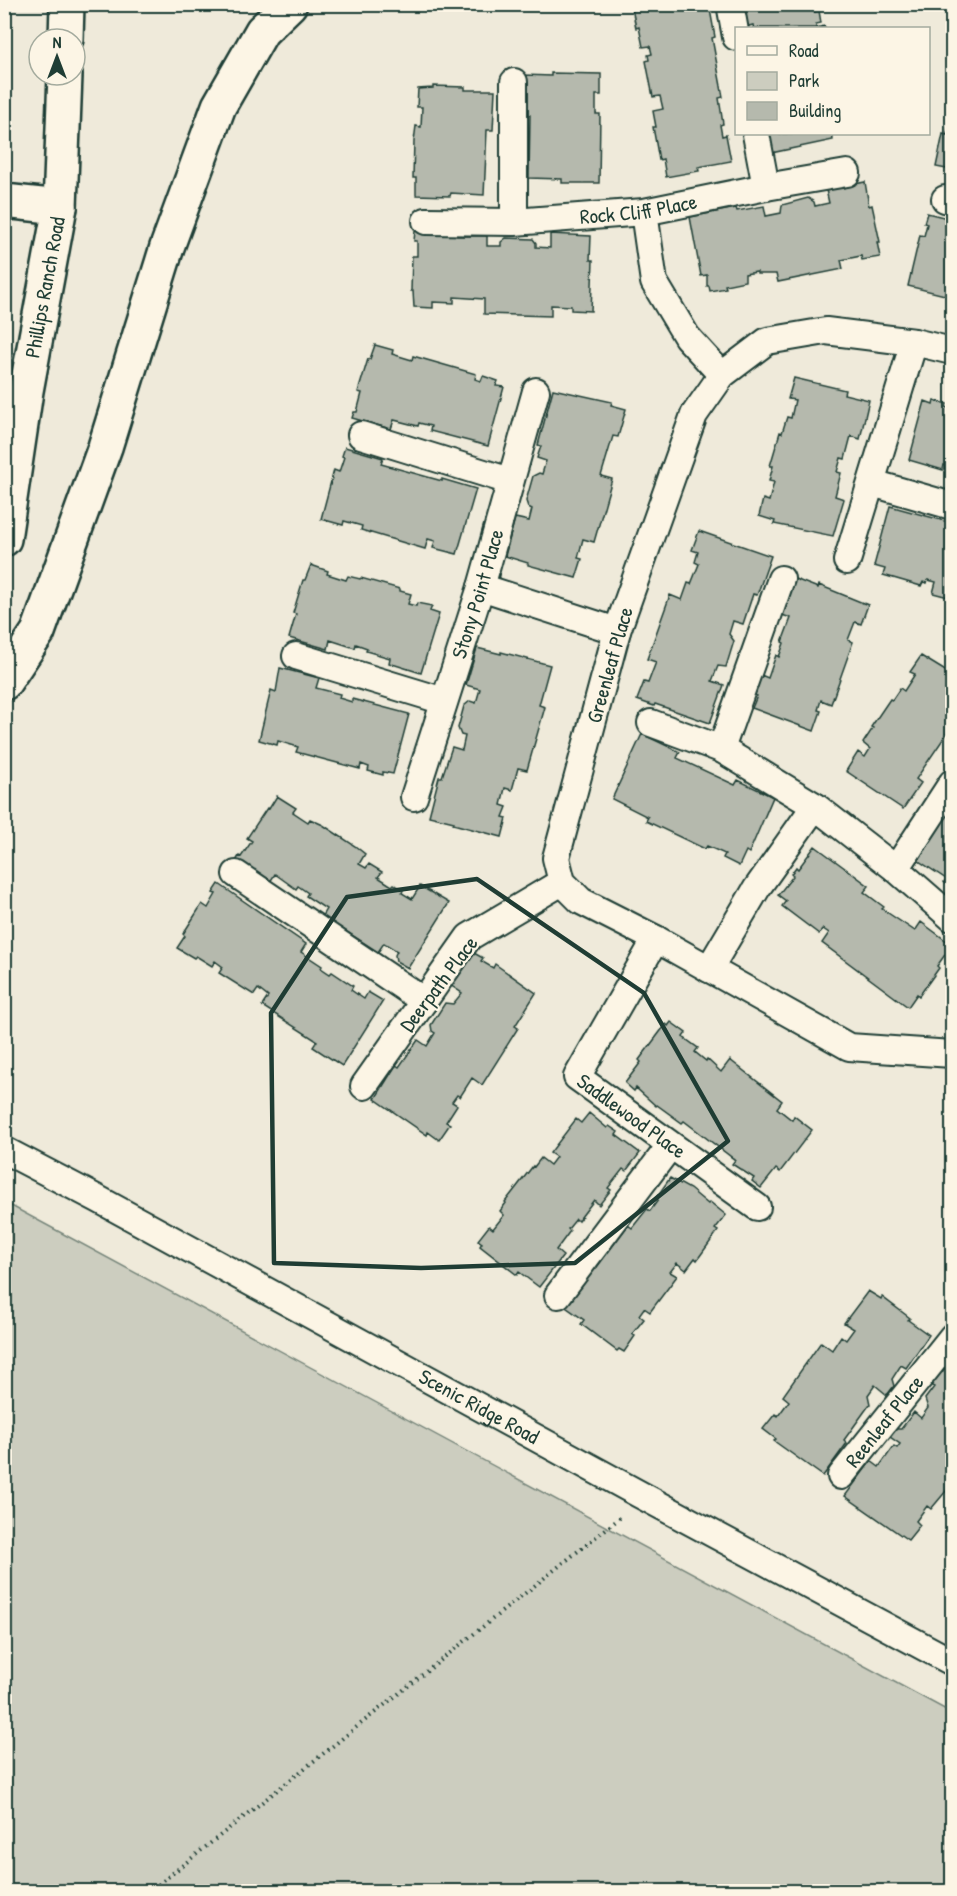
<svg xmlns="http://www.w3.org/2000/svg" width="957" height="1896" viewBox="0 0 957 1896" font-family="'Patrick Hand',sans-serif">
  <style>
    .green { fill: #cccdbf; stroke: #76857a; stroke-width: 1.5 }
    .building { fill: #b5b9ad; stroke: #1f3d34; stroke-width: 1.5 }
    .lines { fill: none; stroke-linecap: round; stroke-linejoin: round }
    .minor-casing { stroke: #1f3d34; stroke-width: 30 }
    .primary-casing { stroke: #1f3d34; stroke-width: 38 }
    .motorway-casing { stroke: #1f3d34; stroke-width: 38 }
    .path { stroke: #1f3d34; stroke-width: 4; stroke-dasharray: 1.5 4.5; stroke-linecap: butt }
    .minor { stroke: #fcf5e5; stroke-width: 26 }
    .primary { stroke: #fcf5e5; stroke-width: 33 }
    .motorway { stroke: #fcf5e5; stroke-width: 33 }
    .marked { fill: none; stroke: #1f3d34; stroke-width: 4.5; stroke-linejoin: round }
    .labels { text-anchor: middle; stroke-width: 4.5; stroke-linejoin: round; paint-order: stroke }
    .street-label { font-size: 21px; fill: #1f3d34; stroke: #fcf5e5 }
  </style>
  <rect width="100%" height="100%" fill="#efeada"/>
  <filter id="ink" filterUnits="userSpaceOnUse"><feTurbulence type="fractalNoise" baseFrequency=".0167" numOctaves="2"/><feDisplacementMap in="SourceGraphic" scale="12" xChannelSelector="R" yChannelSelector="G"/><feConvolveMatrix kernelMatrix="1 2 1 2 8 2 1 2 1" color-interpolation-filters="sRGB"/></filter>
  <g filter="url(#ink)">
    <path class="green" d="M4 1202 952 1713V1891H5Z"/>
    <path class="building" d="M647 4H709L715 37 712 38 723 97 719 98 723 124 720 125 722 136 726 135 731 161 698 167 699 171 666 177 663 159 659 160 653 127H656L653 111 663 109 660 96 653 97 646 61 649 60 648 55 652 54 650 46 643 47 639 27 636 28 632 8Z
      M740 4H813L814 12 819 11 821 23 816 24V28L824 26 825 28H754L753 25 745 27Z
      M551 73 601 74V95H596V114H600L599 183H562V179L529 178 530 115H524V75L551 76Z
      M433 86 465 87V90H495L493 130H487L484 195 451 193 450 196 416 195V178H413L414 141 416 126 421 127 422 107H417L418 89 433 88Z
      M952 107V170L936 167 943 134 947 135Z
      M767 134H832L833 140 771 153Z
      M865 182 869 206 872 205 880 242H877L880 257 862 260 861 256 841 260 843 269 778 282 776 274H757V272L745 274V281L725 285 726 288 710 291 709 286H707V275L701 276 690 217 736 208 737 211 764 206 766 216 781 213 782 205 808 198 814 202 815 206 829 203 826 190Z
      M927 213 952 219V302L948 301 949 296 908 286 920 235 924 236 927 224 924 223Z
      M415 231H456V236H487V246H501V242L506 238 533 239 536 243V247L550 248V234L591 236 590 260H593L591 311 571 310V306L551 305V316L484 314V299L454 297V303L433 302V308L414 307 413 291H411L412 256H417V241H414Z
      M375 345 393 350 392 354 412 360 413 356 476 374 475 379 481 381 483 376 498 381 496 386 504 387 488 446 430 431 431 426 419 423 418 426 394 420 391 429 352 418 354 412H357L362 393 358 392 368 359H370Z
      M794 378 845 390 844 394 869 400 860 439 851 436 845 459 841 458 837 472 841 473 835 496 844 499 833 536 774 524 775 521 759 516 763 499 769 501 774 482 769 481 773 466H770L780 432 782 433 787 417 791 418 795 400 788 399Z
      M553 389 612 402 611 405 626 409 618 437 613 436 601 476 612 479 594 542 583 539 578 558 582 559 576 578 528 565V563L505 556 515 518 529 521 532 509 528 507 526 501 533 476 539 473 542 474 546 461 537 458 541 446 538 445Z
      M934 400 947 404 946 407 952 409V468L944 465 943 470 909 460 925 401 933 404Z
      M345 447 383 458 381 464 442 481V479L476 489 457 554 433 548 435 541 428 539 425 549 361 530 362 526 344 521 343 525 321 519 334 470 339 472 344 457 342 456Z
      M890 506 952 523V598L933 593 936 582 928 580 927 583 923 582 921 586 883 575 885 569 874 566Z
      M699 531 771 556 757 595 753 594 743 624 733 621 729 634 734 641 726 667 718 666 712 681 724 685 710 723 655 704 654 706 637 700 644 682 648 683 656 662 647 659 670 595 682 600 688 583 691 584 699 564 695 562 698 552 692 550Z
      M311 565 328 571 327 574 346 580 348 576 360 579 361 578 400 589V591L411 594 408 604 416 606 417 603 432 606 430 611 439 614 421 673 389 663 390 658 366 651 367 648 356 644 355 648 330 640 328 649 289 638 296 614 293 613 303 580H305Z
      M795 579 818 588 819 585 868 605 861 624 855 622 848 640 853 642 831 704 821 700 818 710 821 711 814 731 752 708 757 696 754 695 761 675 768 678 776 655 779 657 784 643 782 642 791 618 782 615Z
      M477 648 501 654V652L550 665 539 705 545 707 527 770 518 768 512 790 505 788 501 805 507 807 503 817 507 818 502 837 453 824 454 822 429 816 439 777H442L452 747 462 750 465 736 461 735 458 728 464 706 470 701 476 703 480 689 466 685Z
      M921 656 952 675V726L916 779 921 783 903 809 846 771 858 752 865 757 870 749 863 743 873 728 871 727 890 699 892 700 900 688 904 691 915 674 910 672Z
      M280 668 319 678 316 688 340 694 339 698 352 702V699L409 714 393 774 383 772V775L368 771 369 767 361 764 360 769 296 752 298 747 278 741 277 745 259 740 271 690 276 692Z
      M642 734 680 752 677 758 735 785 738 780 773 797 749 853 746 851 739 866 723 858 725 854 707 846 705 849 646 821 648 817 612 799Z
      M277 796 296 808 293 812 308 822 310 819 323 825 355 846 365 854 359 864 366 868 369 864 382 872 378 877 392 886 394 884 403 890 402 893 412 899 420 886 449 903 408 968 396 961 395 955 397 951 384 943 378 952 322 916 326 909 306 896 308 893 298 886 296 889 275 874 270 882 236 861 239 856 241 857 252 841 247 838 267 808 269 809Z
      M952 807V888L944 882 946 879 916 859Z
      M815 846 869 886 864 892 884 907 882 909 915 931 921 922 952 945 937 966 939 968 919 996 917 994 908 1007 822 943 829 933 823 929 819 934 782 906 786 901 778 895 793 876 791 874 796 867 798 869Z
      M219 884 306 944 301 952 322 966 321 968 330 974 332 972 353 986 351 990 364 999 368 992 383 1001 342 1066 313 1047 317 1041 262 1006 268 997 258 989 254 995 219 973 223 967 215 961 212 966 196 956 194 958 177 948 185 936 183 934 202 904 208 908 216 894 213 893Z
      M472 952 483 958 481 961 493 968 495 964 536 993 515 1026 518 1028 482 1085 472 1078 460 1097 457 1095 452 1102 457 1105 446 1122 450 1124 439 1140 428 1132 427 1135 375 1099 396 1065 399 1067 418 1040 427 1046 435 1033 432 1031 431 1025 445 1003 453 1004 462 993 450 985Z
      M671 1022 686 1033 683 1037 698 1048 695 1052 706 1061 707 1059 721 1072 730 1060 782 1101 777 1108 792 1120 794 1116 812 1130 780 1172 776 1169 761 1188 752 1181 754 1178 732 1164 735 1160 684 1121 682 1123 657 1105 656 1106 636 1088 634 1091 625 1083 641 1062 639 1060 666 1024 668 1026Z
      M589 1113 607 1128 609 1126 618 1132 616 1135 640 1153 626 1171 623 1169 608 1188 611 1190 599 1205 594 1200 578 1221 576 1219 568 1229 570 1231 556 1250 563 1256 539 1287 519 1272 517 1275 480 1246 482 1243 478 1240 489 1226 493 1229 504 1215 500 1211 506 1203 505 1202 533 1166 534 1167 541 1158 550 1165 556 1157 550 1153 576 1119 581 1123Z
      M670 1178 690 1189 708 1204 710 1202 726 1215 715 1229 718 1231 697 1260 695 1258 686 1270 677 1263 670 1272 677 1276 650 1312 644 1308 639 1315 644 1319 632 1334 635 1336 624 1352 619 1349 617 1351 581 1324 584 1320 563 1305 595 1266 597 1267 628 1225 632 1228 647 1209 650 1211 658 1200 656 1198Z
      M868 1291 881 1299 882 1297 910 1318 908 1320 929 1335 906 1368 901 1365 892 1379 894 1386 887 1395 875 1385 868 1395 870 1404 844 1440 847 1443 823 1476 774 1441 776 1439 763 1429 775 1414 778 1416 789 1401 783 1396 821 1342 832 1350 841 1336 846 1340 854 1329 844 1323Z
      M952 1355V1474L948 1480 952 1484 931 1509 927 1506 916 1521 920 1525 908 1540 845 1496 871 1461 879 1467 894 1446 897 1448 900 1444 890 1437 896 1429H901L914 1412 921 1418 928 1408 925 1399 934 1387 930 1385 941 1371 943 1372 946 1367 944 1365Z"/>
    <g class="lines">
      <defs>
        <g id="minor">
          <path d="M731 9 736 37"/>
          <path d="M514 82V222"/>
          <path d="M756 134 766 187"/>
          <path d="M945 199 952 201"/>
          <path d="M644 212 654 282 687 337 722 375"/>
          <path id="s1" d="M426 221 514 222 644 212 766 187 847 173"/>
          <path d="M952 351 914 342 826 331 767 341 722 375 694 415 617 631 556 858 562 882 581 901 656 939 849 1047 952 1054"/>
          <path d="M361 435 510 481"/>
          <path d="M872 483 952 506"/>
          <path d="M847 561 914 342"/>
          <path d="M481 587 617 631"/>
          <path d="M296 656 444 701"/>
          <path d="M651 723 721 749 815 806 896 869 952 918"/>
          <path d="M721 749 781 579"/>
          <path id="s2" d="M414 797 481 587 536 391"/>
          <path d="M896 869 952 783"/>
          <path d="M236 874 424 1001"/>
          <path id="s3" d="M656 939 577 1077 757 1207"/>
          <path d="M709 969 757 888 815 806"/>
          <path d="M364 1086 469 937 562 882"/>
          <path id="s4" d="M4 1150 98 1199 639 1494 952 1662"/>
          <path d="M558 1295 670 1146"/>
          <path id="s5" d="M841 1476 952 1337"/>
        </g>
        <g id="primary">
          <path d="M66 39 67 4"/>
          <path id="s6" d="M4 539 26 391 60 207 65 75"/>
        </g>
        <path id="motorway" d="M4 201 60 207
          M4 683 38 632 105 447 167 247 219 106 262 31 290 4"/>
      </defs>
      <use href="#minor" class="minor-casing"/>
      <use href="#primary" class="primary-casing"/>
      <use href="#motorway" class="motorway-casing"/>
      <path class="path" d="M149 1892 621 1517"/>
      <use href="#minor" class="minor"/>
      <use href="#primary" class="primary"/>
      <use href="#motorway" class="motorway"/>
    </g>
  </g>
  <path class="marked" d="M477 879 644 993 728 1141 575 1263 421 1268 274 1263 271 1013 347 897Z"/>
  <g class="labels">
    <g class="street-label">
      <text dy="7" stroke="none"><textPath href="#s1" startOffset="213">Rock Cliff Place</textPath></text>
      <text dy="7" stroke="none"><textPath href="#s6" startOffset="255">Phillips Ranch Road</textPath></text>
      <text dy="7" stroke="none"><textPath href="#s2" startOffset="213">Stony Point Place</textPath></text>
      <text transform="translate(610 665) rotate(-74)" y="7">Greenleaf Place</text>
      <text transform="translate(439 984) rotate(-53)" y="7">Deerpath Place</text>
      <text dy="7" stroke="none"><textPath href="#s3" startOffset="226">Saddlewood Place</textPath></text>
      <text dy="7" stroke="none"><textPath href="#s4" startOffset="540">Scenic Ridge Road</textPath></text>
      <text dy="7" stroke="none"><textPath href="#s5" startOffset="70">Reenleaf Place</textPath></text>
    </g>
  </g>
  <rect width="957" height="1896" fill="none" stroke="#fcf5e5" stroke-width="24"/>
  <rect x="12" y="12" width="933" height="1872" fill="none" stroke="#1f3d34" stroke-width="2" filter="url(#ink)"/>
  <rect x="735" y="27" width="195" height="108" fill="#fcf5e5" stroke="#a4ab9e" stroke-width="1.5"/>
  <rect x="747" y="46" width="30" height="9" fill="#fcf5e5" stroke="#a4ab9e" stroke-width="1.5"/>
  <text x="789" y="57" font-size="18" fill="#1f3d34">Road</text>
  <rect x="747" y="72" width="30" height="18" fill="#cccdbf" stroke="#a4ab9e" stroke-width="1.5"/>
  <text x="789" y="87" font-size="18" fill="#1f3d34">Park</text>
  <rect x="747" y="102" width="30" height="18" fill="#b5b9ad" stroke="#a4ab9e" stroke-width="1.5"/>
  <text x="789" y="117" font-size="18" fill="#1f3d34">Building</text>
  <g transform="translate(57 57)"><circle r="28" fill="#fcf5e5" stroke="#a4ab9e" stroke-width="1.5"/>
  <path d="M0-4.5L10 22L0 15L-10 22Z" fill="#1f3d34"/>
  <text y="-9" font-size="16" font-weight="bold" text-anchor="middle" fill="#1f3d34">N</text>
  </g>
</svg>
